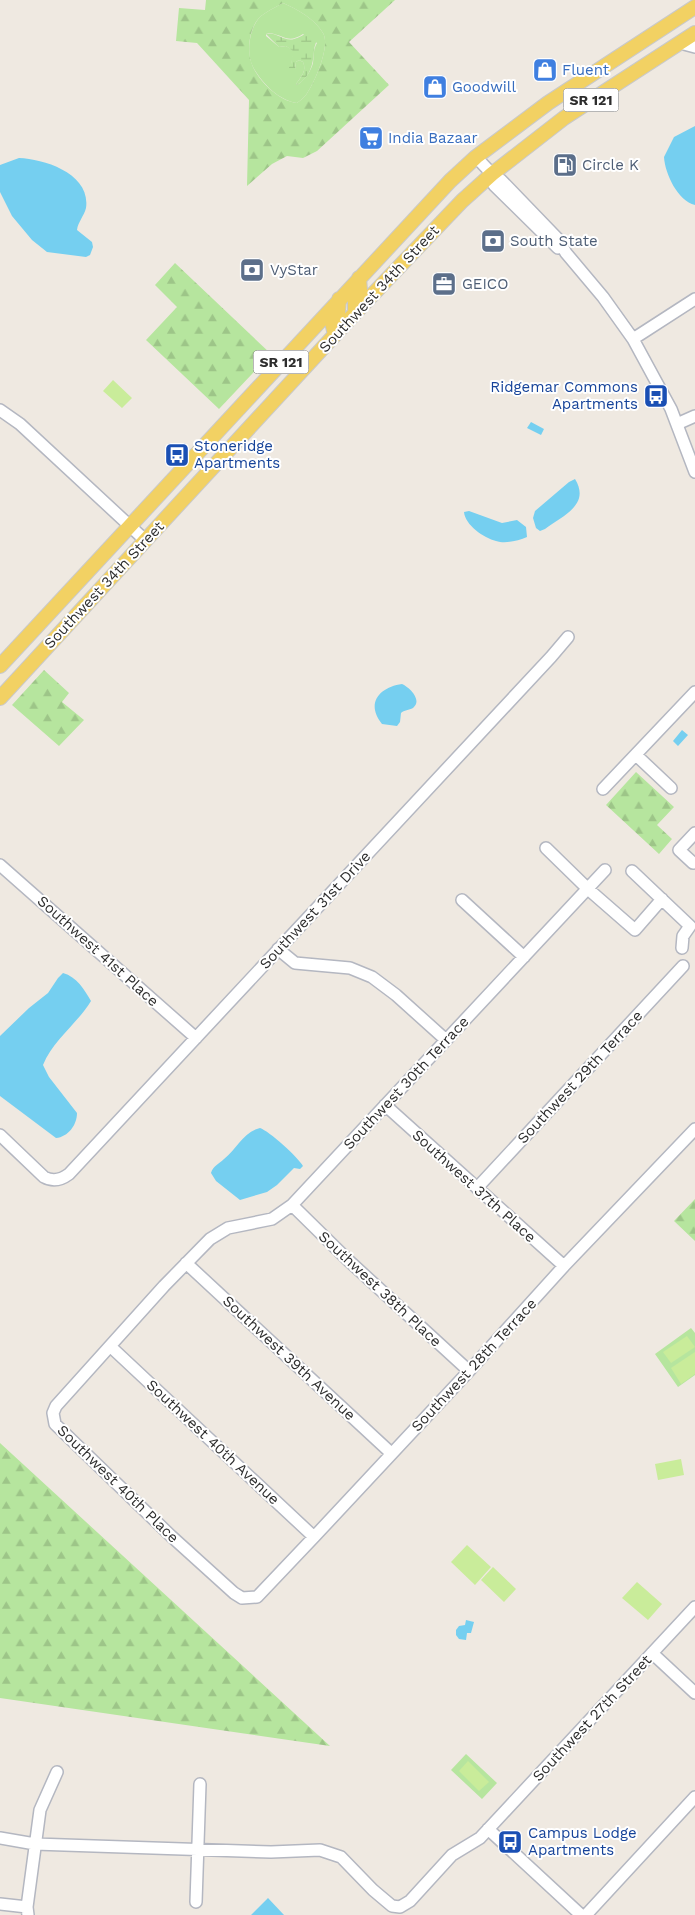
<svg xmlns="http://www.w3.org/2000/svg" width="695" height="1915" viewBox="0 0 695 1915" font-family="'Work Sans',sans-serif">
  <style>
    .grass { fill: #b6e59e; fill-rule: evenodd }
    .forest { fill: url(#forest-firs); fill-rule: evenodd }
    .wetland { fill: url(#wetland-marsh) }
    .pitch { fill: #c9ec9a }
    .water { fill: #75cff0 }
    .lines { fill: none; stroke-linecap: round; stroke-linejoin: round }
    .minor-casing { stroke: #b4b7c1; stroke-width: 14 }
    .major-casing { stroke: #c9c9c9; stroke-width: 16 }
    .minor { stroke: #fff; stroke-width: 11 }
    .major { stroke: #f2d163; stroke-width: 14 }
    .labels { text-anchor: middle; stroke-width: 4; stroke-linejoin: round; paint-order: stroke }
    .shield { fill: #fff; stroke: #6d6d6d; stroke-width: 1 }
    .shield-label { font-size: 14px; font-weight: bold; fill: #2e2e2e }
    .shop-label { font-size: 15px; fill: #366cbe; stroke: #fff; text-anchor: start }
    .service-label { font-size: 15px; fill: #4e5e75; stroke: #fff; text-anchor: start }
    .street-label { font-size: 15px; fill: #2e2e2e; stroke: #fff }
    .transit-label { font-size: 15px; fill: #164399; stroke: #fff; text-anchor: start }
  </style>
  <defs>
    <pattern id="forest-firs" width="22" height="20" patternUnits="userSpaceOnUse" patternTransform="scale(1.25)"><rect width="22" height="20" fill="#b6e59e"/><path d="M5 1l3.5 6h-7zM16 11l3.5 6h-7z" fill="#9dc588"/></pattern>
    <pattern id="wetland-marsh" width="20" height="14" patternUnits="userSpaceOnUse" patternTransform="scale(1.25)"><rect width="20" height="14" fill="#b6e59e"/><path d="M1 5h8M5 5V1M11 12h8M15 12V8" fill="none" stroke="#9dc588"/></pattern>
  </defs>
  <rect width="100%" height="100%" fill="#efe9e1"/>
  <path class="grass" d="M283 3C297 9 315 19 323 33 331 46 314 84 306 95 303 98 300 101 297 103 279 101 261 82 253 67 246 53 249 30 259 18 265 12 276 7 283 3ZM269 33C284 35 288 44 303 34L317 43C313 50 314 55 313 63 311 71 305 80 297 85L296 84C301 77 307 71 303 62L299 60 296 62 295 69H290L294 51 286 46 279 47 266 36V34Z
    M691 1328 695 1333V1375L678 1387 655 1354Z
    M466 1754 497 1783 482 1799 451 1770Z"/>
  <path class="forest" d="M206 0H395L349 42 389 85 317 151 303 158 287 156 272 164 247 186 249 100 197 43 176 41 179 8 205 10ZM283 3C297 9 315 19 323 33 331 46 314 84 306 95 303 98 300 101 297 103 279 101 260 82 253 67 246 52 249 29 259 18 265 12 276 7 283 3Z
    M175 263 271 354 219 409 146 340 177 307 155 285Z
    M44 670 69 693 62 702 84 720 59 746 12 705Z
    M636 772 674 807 657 825 672 839 659 854 606 805Z
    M695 1199V1241L674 1221Z
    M0 1443 330 1746 0 1698Z"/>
  <path class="wetland" d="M309 32 318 36C317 41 314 46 314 51 313 65 310 77 297 85L296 84C301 77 307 71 303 62L299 60 296 62 295 69 289 74 286 73 291 64 293 51 286 46 279 47 266 34C276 31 284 42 294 39 299 38 304 34 309 32Z"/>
  <path class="pitch" d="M113 380 132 398 122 408 103 391Z
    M687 1336 695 1347 671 1363 663 1352Z
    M695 1352V1374L681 1384 671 1368Z
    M681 1459 684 1475 658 1480 655 1464Z
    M467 1545 491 1567 475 1585 451 1562Z
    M493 1567 516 1589 504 1602 481 1580Z
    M637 1582 662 1604 648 1620 622 1598Z
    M468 1761 489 1782 479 1791 459 1771Z"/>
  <path class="water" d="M695 126V205C678 201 665 174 664 157L674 137Z
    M19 158C45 159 91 174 86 208 84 216 78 222 77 230L92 242 93 247 90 255 86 257 47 252 32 240 12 216 0 192V165Z
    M531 422 544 429 541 435 527 428Z
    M575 479C591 505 562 516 545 529L540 531 536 528 533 518 535 511 569 482Z
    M469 511 502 523 517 520 526 527 527 537C518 541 505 544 496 541 484 538 465 525 464 512Z
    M402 684C409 687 423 700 413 708 409 710 404 710 401 713L400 722 397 726 382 724C365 703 380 687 402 684Z
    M682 730 688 735 678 746 673 741Z
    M63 973C77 977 84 989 91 1001 77 1024 53 1040 43 1065L49 1077 77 1113C77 1125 68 1137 56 1138L0 1096V1036L29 1008 48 993 58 978Z
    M260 1128C269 1131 298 1157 303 1166L300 1169 294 1168 277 1185 267 1192 240 1200 216 1181 211 1173C213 1166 219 1164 224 1159 237 1149 243 1132 260 1128Z
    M466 1620 474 1622 471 1633H467L466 1640 459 1639 456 1635V1630L459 1626 465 1625Z
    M268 1898 284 1915H251Z"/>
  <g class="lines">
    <defs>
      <path id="minor" d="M680 43 695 47
        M476 157 492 174 501 180 558 239 566 253 603 297 633 339 671 409 695 472
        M492 174 494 185 558 248
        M633 339 695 299
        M0 410 20 424 145 540
        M677 424 695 416
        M636 755 671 788
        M603 789 695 692
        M546 848 588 889 635 930 662 899
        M693 863 679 850 695 833
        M0 865 196 1038
        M605 870 292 1205 272 1219 228 1228 210 1239 164 1286 56 1406 53 1413 55 1424 171 1536 234 1593 242 1598 257 1597 314 1537 469 1371 564 1266 695 1129
        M632 871 690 926 683 936 682 948
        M462 900 524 957
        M278 949 295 963 350 968 372 977 396 995 446 1040
        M385 1105 564 1266
        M0 1135 44 1177C53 1182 61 1180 69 1174L551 657 568 637
        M477 1188 683 966
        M292 1205 349 1261 469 1371
        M186 1263 391 1453
        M111 1347 314 1537
        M652 1653 695 1693
        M488 1829 581 1915
        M0 1838 35 1844 271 1852 320 1850 341 1857 373 1890 392 1906 400 1907 410 1901 452 1855 480 1838 695 1607
        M196 1902 200 1784
        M0 1904 27 1907
        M28 1915 27 1907 40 1810 57 1772
        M586 1915 695 1797"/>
      <path id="major" d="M355 313V297L360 290 359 278
        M335 335 332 322 338 314 339 299
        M0 666 450 181 476 157 548 103 695 7
        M0 698 355 313 462 201 492 174 564 118 695 33"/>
    </defs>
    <use href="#minor" class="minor-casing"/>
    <use href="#major" class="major-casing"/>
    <use href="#minor" class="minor"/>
    <use href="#major" class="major"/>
  </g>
  <defs>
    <symbol id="shop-square" viewBox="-11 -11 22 22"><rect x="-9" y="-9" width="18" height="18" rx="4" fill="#3f7fe0" stroke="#fff"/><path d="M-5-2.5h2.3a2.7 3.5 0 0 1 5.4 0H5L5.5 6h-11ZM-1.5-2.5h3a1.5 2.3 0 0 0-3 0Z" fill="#fff"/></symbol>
    <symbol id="supermarket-square" viewBox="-11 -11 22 22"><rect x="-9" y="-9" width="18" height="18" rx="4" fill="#3f7fe0" stroke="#fff"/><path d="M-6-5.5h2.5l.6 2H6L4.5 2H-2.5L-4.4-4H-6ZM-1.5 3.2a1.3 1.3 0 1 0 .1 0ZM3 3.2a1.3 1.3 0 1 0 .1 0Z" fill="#fff"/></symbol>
    <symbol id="fuel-square" viewBox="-11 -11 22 22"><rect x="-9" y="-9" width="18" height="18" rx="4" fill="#5c6f8a" stroke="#fff"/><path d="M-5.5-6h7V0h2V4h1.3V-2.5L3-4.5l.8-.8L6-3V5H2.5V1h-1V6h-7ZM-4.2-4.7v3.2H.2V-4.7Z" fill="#fff"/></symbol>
    <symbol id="bank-square" viewBox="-11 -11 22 22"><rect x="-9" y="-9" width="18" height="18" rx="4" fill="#5c6f8a" stroke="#fff"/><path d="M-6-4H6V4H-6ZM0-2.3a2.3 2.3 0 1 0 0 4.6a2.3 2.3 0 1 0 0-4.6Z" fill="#fff"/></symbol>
    <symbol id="office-square" viewBox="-11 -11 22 22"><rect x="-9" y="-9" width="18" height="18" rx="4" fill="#5c6f8a" stroke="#fff"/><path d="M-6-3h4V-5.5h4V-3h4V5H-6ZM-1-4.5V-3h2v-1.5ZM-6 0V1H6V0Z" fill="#fff"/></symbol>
    <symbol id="bus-square" viewBox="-11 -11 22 22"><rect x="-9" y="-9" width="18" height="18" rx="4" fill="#1a4fb4" stroke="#fff"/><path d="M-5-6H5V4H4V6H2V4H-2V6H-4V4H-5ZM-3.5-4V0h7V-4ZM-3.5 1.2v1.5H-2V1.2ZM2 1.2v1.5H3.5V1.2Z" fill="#fff"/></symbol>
  </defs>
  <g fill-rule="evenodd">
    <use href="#shop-square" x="531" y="56" width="28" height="28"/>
    <use href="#shop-square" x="421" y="73" width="28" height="28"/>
    <use href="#supermarket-square" x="357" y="124" width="28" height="28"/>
    <use href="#fuel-square" x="551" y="151" width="28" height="28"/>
    <use href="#bank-square" x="479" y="227" width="28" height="28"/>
    <use href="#bank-square" x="238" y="256" width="28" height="28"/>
    <use href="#office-square" x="430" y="270" width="28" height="28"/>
    <use href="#bus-square" x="642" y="382" width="28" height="28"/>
    <use href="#bus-square" x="163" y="441" width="28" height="28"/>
    <use href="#bus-square" x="496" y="1828" width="28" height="28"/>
  </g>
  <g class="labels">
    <g class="shield">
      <rect x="563.5" y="88.5" width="55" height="23" rx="4"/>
      <rect x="253.5" y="350.5" width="55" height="23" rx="4"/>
    </g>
    <g class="shield-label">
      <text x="591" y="105">SR 121</text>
      <text x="281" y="367">SR 121</text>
    </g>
    <g class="shop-label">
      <text x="562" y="75">Fluent</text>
      <text x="452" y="92">Goodwill</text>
      <text x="388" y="143">India Bazaar</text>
    </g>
    <g class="service-label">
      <text x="582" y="170">Circle K</text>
      <text x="510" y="246">South State</text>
      <text x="270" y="275">VyStar</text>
      <text x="462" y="289">GEICO</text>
    </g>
    <g class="street-label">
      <text transform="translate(379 289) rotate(-47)" y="5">Southwest 34th Street</text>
      <text transform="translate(104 585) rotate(-47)" y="5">Southwest 34th Street</text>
      <text transform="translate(315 910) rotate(-47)" y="5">Southwest 31st Drive</text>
      <text transform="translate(98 951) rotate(42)" y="5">Southwest 41st Place</text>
      <text transform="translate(580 1077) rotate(-47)" y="5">Southwest 29th Terrace</text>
      <text transform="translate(406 1083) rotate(-47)" y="5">Southwest 30th Terrace</text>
      <text transform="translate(474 1186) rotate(42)" y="5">Southwest 37th Place</text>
      <text transform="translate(380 1289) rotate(43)" y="5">Southwest 38th Place</text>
      <text transform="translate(289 1358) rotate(43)" y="5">Southwest 39th Avenue</text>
      <text transform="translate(474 1365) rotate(-47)" y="5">Southwest 28th Terrace</text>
      <text transform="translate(213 1442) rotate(43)" y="5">Southwest 40th Avenue</text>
      <text transform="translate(118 1484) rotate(44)" y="5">Southwest 40th Place</text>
      <text transform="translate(592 1718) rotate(-47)" y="5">Southwest 27th Street</text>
    </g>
    <g class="transit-label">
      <text x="638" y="392" text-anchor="end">Ridgemar Commons<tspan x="638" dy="17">Apartments</tspan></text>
      <text x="194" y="451">Stoneridge<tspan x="194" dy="17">Apartments</tspan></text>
      <text x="528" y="1838">Campus Lodge<tspan x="528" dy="17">Apartments</tspan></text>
    </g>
  </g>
</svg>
